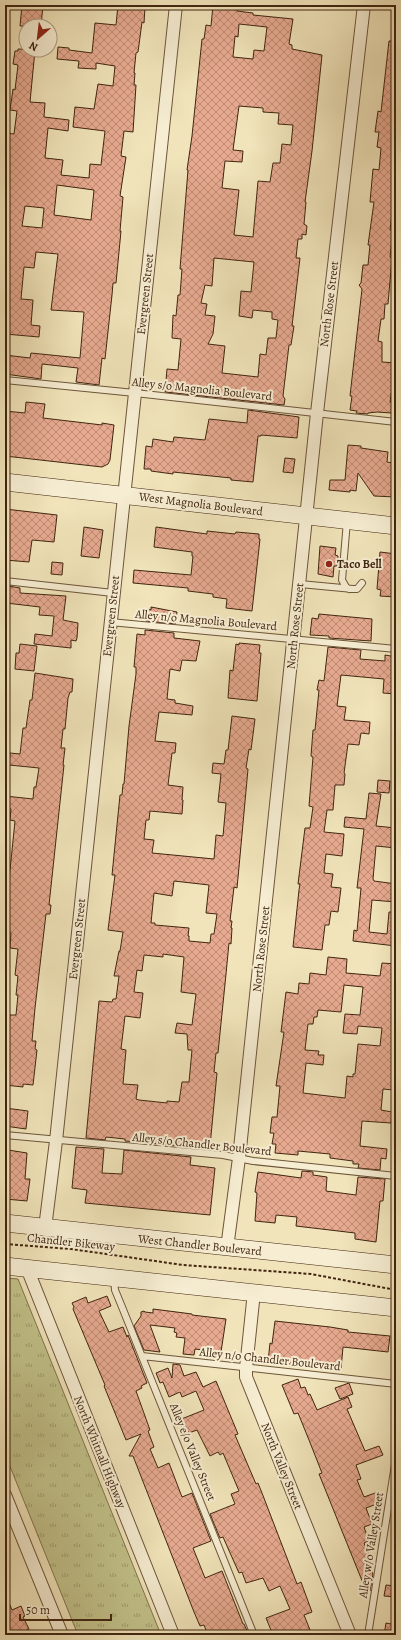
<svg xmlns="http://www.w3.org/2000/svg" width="401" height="1640" viewBox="0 0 401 1640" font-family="Alegreya,serif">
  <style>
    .park { fill: url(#park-tufts); stroke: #82744d }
    .building { fill: url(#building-cross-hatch); stroke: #412510; fill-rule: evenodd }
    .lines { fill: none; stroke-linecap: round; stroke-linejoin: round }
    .service-casing { stroke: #6d553a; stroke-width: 8 }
    .minor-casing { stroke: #6d553a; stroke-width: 14 }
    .secondary-casing { stroke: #412510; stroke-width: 18 }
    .path { stroke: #412510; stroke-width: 2; stroke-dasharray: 3 2; stroke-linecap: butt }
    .service { stroke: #f6edd2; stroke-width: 6 }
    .minor { stroke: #f6edd2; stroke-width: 12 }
    .secondary { stroke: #f6edd2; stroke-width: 17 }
    .poi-dot { fill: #8f2418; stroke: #f6edd2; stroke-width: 1.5 }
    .labels { text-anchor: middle; stroke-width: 4; stroke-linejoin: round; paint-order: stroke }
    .street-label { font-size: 12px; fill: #412510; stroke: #f6edd2 }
    .poi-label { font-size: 12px; font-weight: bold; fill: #412510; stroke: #f6edd2; text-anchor: start }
  </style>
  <defs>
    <pattern id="park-tufts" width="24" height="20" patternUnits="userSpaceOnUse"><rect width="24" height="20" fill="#c2c28a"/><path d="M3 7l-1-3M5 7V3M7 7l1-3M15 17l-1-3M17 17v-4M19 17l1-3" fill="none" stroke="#9f9d6f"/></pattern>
    <pattern id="building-cross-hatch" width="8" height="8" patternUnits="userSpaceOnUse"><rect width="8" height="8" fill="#e7aa90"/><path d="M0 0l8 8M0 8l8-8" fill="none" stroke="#bd8a74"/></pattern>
  </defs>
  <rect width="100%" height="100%" fill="#f1e4ba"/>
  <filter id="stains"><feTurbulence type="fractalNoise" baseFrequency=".005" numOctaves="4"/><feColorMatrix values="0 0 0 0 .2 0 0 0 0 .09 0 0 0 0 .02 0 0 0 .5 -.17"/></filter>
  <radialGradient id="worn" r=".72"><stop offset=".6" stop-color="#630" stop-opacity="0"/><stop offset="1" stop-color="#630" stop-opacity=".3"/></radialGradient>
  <path class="park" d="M5 1278 18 1279 161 1635H78L5 1454Z"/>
  <path class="building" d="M22 5H43L41 26H20Z
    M118 5 145 7 144 23 142 22 138 52 136 53 134 73H135L134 85H136L133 132 124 131 121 156 126 157 120 196 123 197 120 231H121L116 283H113L112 295 105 359 102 358 99 385 76 382 78 368 42 364 41 379 5 374V355L30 358 31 353 80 358 84 312 51 310 58 254 36 252 34 268 24 267 21 299 33 300 31 325 40 326 39 337 5 334V185L8 152 5 151V143L6 133 14 134 17 111 10 110 13 89 15 90 18 65 13 64 15 51H18V49L35 50 30 102 45 103 44 117 69 120 68 131 48 128 45 158 63 160 61 175 89 178 90 164 101 165 105 131 73 127 75 107 94 109 98 84 113 86 115 66 96 63V69L78 68 79 61 57 59 58 47 69 48V50L92 53 95 23 116 25ZM57 185 94 190 91 220 54 215ZM25 206 44 208 42 228 22 226Z
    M213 5H238L237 11 253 13V15L293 19 289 44 292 45V49L322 55 312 151 305 202H306L304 224 307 226 306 235 302 234V239H298L296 258H300L292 326H294L291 345H289L283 396 285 399 284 405 165 392 167 369 178 370 181 339 172 338 173 315 176 316 178 295H180L182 269H180L188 170H187L192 136 202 39H204L206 25 211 26ZM239 24 267 27 264 51 254 50 253 59 233 57 235 36 238 37ZM239 106 263 108V112L279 113 278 124 293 125 291 145 282 144 280 163H273L270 182 258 181 253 237 234 235 239 190 222 188 225 161 242 162 243 151 233 150ZM214 258 254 262 251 292 241 291 239 316 252 318 253 310 272 312V319L278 320 276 338H268L266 355 260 354 258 377 222 373 225 346 208 344 213 334 215 316 205 315 207 304 201 303 205 285 212 286Z
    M389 41H396V206L393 205 390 230 393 231 390 257 392 258 388 304H385L384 319H381L378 341 382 342V362L396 363V375H394L390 402H393L391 413 377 412 368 413V414L356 413 357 411 350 410 352 396H350L362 289 359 285 361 283 363 265H368L370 245H368L374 202H370L373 169 379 170 381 148 377 147 379 132H375L378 111 381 112Z
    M26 402 45 404 43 418 102 425V423L114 425 110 460 108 464 102 467 5 456V411L25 413Z
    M248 410 299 417 297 438 261 435V436H258L253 482 231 480V478L173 472V474L151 471V469H144L146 446 152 447 153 439 173 442 174 437 205 440 209 419 247 423Z
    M348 445 361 446V448L388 452 387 462 393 463 392 475H396V497L374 496 358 473 356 491 350 490V492L329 490 330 480H345Z
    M285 458 295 459 293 473 283 472Z
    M5 509 57 515 54 542 32 540 29 562 5 560Z
    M84 527 103 530 99 558 81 556Z
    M156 527 207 534V531L235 534 236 532 259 534V539H260L252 611 226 608 227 599 213 597V594L188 591V588L133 583 134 570 191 575 193 556H192V552L154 547Z
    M320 546 336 548 335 555 338 556 337 566H334L333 577 318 574Z
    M380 552 396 554V597L380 596 381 590 377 589Z
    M52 562 63 563 62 575 51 574Z
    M8 586 20 588V593L66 596 63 620 78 623 77 638 76 641 71 640V648L34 644 35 634 52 636 54 616 39 615 40 607 6 603Z
    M151 607 177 612 175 624 146 621 148 609 151 610Z
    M319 614 372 619 371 641 329 638V636L310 635 312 618 318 619Z
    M145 630 174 633V638L200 641 196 661 182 660 180 671 170 669 167 699 175 700V703L193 706 192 715 159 712 155 741 176 743 175 753H172L168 785 183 787 182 800H183L182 814 150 811 149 820H146L144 839 154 840 152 853 214 859 216 835 223 836 226 803 218 802 221 774 212 773 213 763 224 764 226 750H228L232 716 255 719 251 750 249 749 246 768 248 769 239 867 237 888 234 887 230 921H232L231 928H232L231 944 229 943 226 974 218 1053H216L214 1072 217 1073 210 1146 205 1148 125 1141V1139L106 1137 105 1140 86 1138 99 1001 112 1002 113 999H116L119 976H114L119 951H120L123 932 108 930 115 875H112L120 795H122L123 784H124L129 726 136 674V667H134L137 634 145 635ZM174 881 209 885 206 913 217 914 214 934H211L210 943 189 941V936H188L189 928 155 925V923H151L154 893 172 896ZM163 954 184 957 181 992 196 994 192 1025 177 1023 175 1033 187 1034 188 1050H192L189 1082H182L179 1102 167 1101V1103L139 1100 136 1099 138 1085 123 1084 126 1050 121 1049 125 1016 140 1018 143 993 134 992 137 970 142 971 144 955 163 957Z
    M239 643 260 645 259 653H261L257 701 228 698 230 670 233 671 236 644 239 645Z
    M20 644 37 646 34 671 15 669 16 653H19Z
    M328 647 361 650 360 659 385 661V655L396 657V694L383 693 384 679 341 675 337 706 346 707 344 720 370 722 369 734 361 733 359 745 348 744 344 773 345 774 344 785H335L333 810H327L324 832 344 834 343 846 342 856 326 854 324 873 333 874 331 887 341 888 338 912 331 911 329 925H325L322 950 293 947 299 890 300 884H298L305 828H310L313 807 309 806 313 757 311 756 313 730H315L319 690H317L319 680 324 681Z
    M35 673 73 679 72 692H70L68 698 65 729H63L61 748H65L63 765H64L49 905H51L50 914H46L35 1008 32 1041H36L35 1049 37 1050 33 1085 23 1084V1087L5 1085V1041L7 1023H9L10 1015H16L18 995H16L18 976 15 975 18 949 10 948 11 933 5 932V889L6 880H9L15 821 10 820 11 809 5 808V796L33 799 34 787H36L39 768 9 765 10 753 20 754 23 728H26L30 700H32Z
    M378 780 390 781 389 793 377 792Z
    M369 793 381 794 376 826 396 828V848L376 846 373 879 374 881 396 884V902L372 900 369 932 387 934 389 912H396V946L353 941 354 930 357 931 361 888H357L364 829 344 827 345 817 366 819Z
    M328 957 347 959 346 973 380 976 382 963 396 964V1042L392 1080 394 1081 393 1090 383 1089 381 1110 392 1112 391 1123 362 1121 360 1146 387 1149 386 1159 381 1158 380 1170 358 1168 359 1164H353V1161L330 1158V1154L298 1151V1155L275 1153 276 1144H272L274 1133H270L272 1117H277L280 1086H276L284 1032H281L286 992 298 994 299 983 309 984 310 973 326 975ZM344 985 363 987 360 1015 345 1014 343 1033 357 1034 358 1026 382 1028 380 1046 358 1044 355 1074H353V1077L347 1076 345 1098 303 1093 306 1063 323 1065 324 1055H318L319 1051 305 1050 308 1024H313L314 1017H317L318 1010 341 1012Z
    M5 1108 28 1111 26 1129 5 1126Z
    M76 1147 104 1149 102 1173 122 1174 124 1150 191 1157 190 1165 215 1168 210 1215 85 1203 87 1190 72 1188Z
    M8 1150 27 1153 25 1179H30L27 1201 5 1199V1152L8 1153Z
    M302 1171 313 1172V1175L327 1177 326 1191 356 1195 358 1177 385 1179 383 1201H380L376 1242 355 1239V1233L296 1226 297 1217 276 1215 275 1223 255 1221 257 1193 255 1192 258 1172 301 1178Z
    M107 1296 111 1306 99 1311 109 1332 123 1327 127 1337 128 1335 147 1383 141 1386 142 1388 136 1391 150 1430 148 1431 154 1447 150 1449 158 1468 169 1463 182 1497 192 1493 211 1541 193 1548 205 1578 222 1571 243 1624H244L248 1633 242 1635H208L204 1625 200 1626 194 1612 133 1456H129L141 1434 126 1440 104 1386 105 1385 73 1309 74 1307 72 1303 86 1297 88 1303Z
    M153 1309 192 1314V1315L226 1319 221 1352 195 1349 194 1355 183 1354 185 1338 176 1337 177 1333 174 1332 175 1328 150 1325 160 1352 144 1350 134 1326 141 1316V1312L144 1311 145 1312 153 1313Z
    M275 1321 330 1327 348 1330V1332L390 1336 388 1352 343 1347 341 1369 268 1362 270 1343 272 1344Z
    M173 1364 180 1365 184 1376 196 1372 203 1387 216 1381 238 1434 235 1435 256 1484 258 1483 262 1493 297 1584 301 1582 305 1593 312 1612 304 1615 312 1635H273L266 1618 290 1609 280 1586 269 1591 263 1578 246 1583 242 1572 239 1573 223 1537 220 1538 210 1514 235 1504 231 1494 239 1491 223 1453 220 1455 218 1452 210 1456 197 1430 189 1433 187 1430 183 1431 179 1420 204 1410 196 1391 182 1397 180 1392 169 1397 163 1382 160 1383 156 1373 168 1368 172 1378Z
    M298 1379 301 1388 305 1387 308 1395 310 1394 317 1410 348 1397 352 1407 347 1409 365 1451 379 1446 383 1455 356 1465 361 1479 357 1480 364 1497 378 1492 382 1502 366 1508 372 1524 364 1527 369 1541 364 1543 373 1565 370 1567 373 1574 370 1591 367 1593 319 1474 322 1473 309 1440 298 1413 294 1414 282 1385Z
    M349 1383 353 1394 340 1399 335 1388Z
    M386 1585 396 1586V1597L384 1596Z
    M5 1593 12 1610 21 1606 25 1616 23 1617 29 1629 16 1635H5Z
    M386 1623 396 1625V1635H384Z"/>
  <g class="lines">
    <defs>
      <path id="service" d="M5 380 135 393 396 422
        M347 521 342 580 346 587 349 589
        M5 581 113 593
        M300 584 353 589H357L362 583
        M110 622 396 649
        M5 1135 223 1155 253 1161 396 1176
        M114 1280 115 1290 122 1307 254 1635
        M142 1356 396 1384
        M368 1635 396 1458"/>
      <path id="minor" d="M45 1228 56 1141 176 5
        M227 1248 239 1158 317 413 364 5
        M27 1268 173 1635
        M254 1292 246 1368V1377L350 1635
        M5 1495 62 1635"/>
      <path id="secondary" d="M5 482 396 526
        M5 1223 396 1265
        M5 1266 396 1308"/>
    </defs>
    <use href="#service" class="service-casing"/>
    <use href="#minor" class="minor-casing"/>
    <use href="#secondary" class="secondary-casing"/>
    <path class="path" d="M5 1244 71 1249 183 1265 311 1274 396 1290"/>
    <use href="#service" class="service"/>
    <use href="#minor" class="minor"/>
    <use href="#secondary" class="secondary"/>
  </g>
  <circle class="poi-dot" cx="329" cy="564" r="4"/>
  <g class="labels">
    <g class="street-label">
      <text transform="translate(145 294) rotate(-84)" y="4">Evergreen Street</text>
      <text transform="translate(329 304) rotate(-83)" y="4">North Rose Street</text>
      <text transform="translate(202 389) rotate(6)" y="4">Alley s/o Magnolia Boulevard</text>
      <text transform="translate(201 504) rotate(7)" y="4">West Magnolia Boulevard</text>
      <text transform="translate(111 616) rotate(-84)" y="4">Evergreen Street</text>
      <text transform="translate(206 620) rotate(5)" y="4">Alley n/o Magnolia Boulevard</text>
      <text transform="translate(295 626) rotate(-84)" y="4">North Rose Street</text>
      <text transform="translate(77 939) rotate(-84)" y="4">Evergreen Street</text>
      <text transform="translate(261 949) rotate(-84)" y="4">North Rose Street</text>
      <text transform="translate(202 1144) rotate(6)" y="4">Alley s/o Chandler Boulevard</text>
      <text transform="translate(71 1242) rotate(6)" y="4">Chandler Bikeway</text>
      <text transform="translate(200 1245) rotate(6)" y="4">West Chandler Boulevard</text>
      <text transform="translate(270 1359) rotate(6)" y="4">Alley n/o Chandler Boulevard</text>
      <text transform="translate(100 1452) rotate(68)" y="4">North Whitnall Highway</text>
      <text transform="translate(193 1452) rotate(68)" y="4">Alley e/o Valley Street</text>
      <text transform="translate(282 1466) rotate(68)" y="4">North Valley Street</text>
      <text transform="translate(371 1545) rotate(-81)" y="4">Alley w/o Valley Street</text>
    </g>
    <g class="poi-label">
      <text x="337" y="568">Taco Bell</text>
    </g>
  </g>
  <rect width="401" height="1640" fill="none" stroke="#f1e4ba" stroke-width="20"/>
  <rect x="6" y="6" width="389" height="1628" fill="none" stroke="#412510" stroke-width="2"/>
  <rect x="10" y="10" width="381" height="1620" fill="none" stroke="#412510"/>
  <g transform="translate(38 38) rotate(208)"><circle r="19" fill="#f6edd2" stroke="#ae9d84"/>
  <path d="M0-3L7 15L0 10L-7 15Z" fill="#8f2418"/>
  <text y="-6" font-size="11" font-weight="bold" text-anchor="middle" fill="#412510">N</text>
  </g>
  <path d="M20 1614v6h91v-6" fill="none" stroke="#412510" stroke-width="2"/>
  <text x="26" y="1614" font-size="12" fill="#412510" stroke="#f6edd2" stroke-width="3" paint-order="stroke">50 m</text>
  <rect width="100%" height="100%" filter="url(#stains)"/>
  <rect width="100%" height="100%" fill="url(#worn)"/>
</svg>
